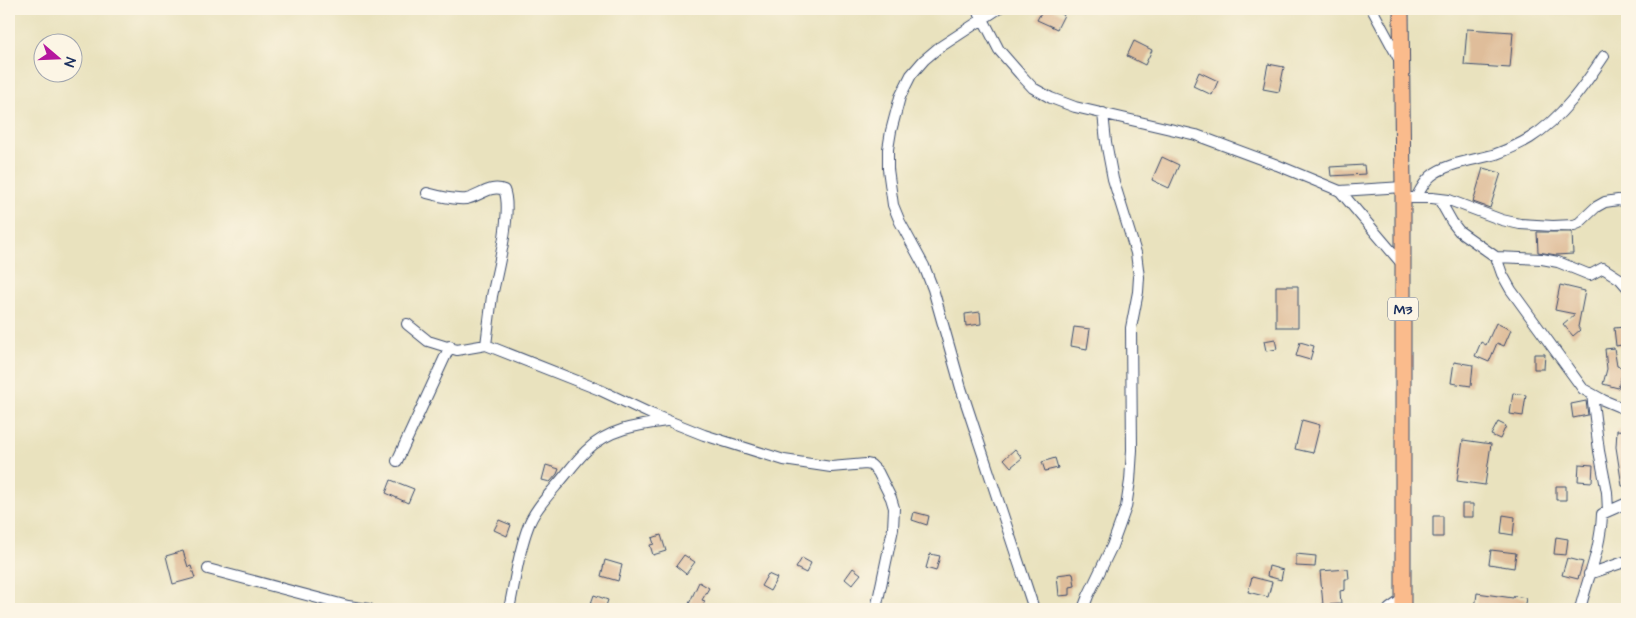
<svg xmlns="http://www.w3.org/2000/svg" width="1636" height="618" viewBox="0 0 1636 618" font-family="'Architects Daughter',sans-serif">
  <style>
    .building { fill: #dfbd9a }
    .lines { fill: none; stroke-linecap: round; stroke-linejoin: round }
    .minor-casing { stroke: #3a4a6c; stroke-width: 12 }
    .primary-casing { stroke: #3a4a6c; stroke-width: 17 }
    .minor { stroke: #fff; stroke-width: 10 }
    .primary { stroke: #fabb8c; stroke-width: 15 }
    .labels { text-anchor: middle; stroke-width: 4; stroke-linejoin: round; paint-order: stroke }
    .shield { fill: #fcf5e5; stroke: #5e6a86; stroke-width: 1 }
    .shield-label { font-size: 14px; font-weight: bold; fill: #1b2f5e }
  </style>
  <rect width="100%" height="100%" fill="#fcf5e5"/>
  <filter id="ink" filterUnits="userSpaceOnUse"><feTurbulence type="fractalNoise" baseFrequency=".02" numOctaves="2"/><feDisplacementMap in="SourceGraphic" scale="10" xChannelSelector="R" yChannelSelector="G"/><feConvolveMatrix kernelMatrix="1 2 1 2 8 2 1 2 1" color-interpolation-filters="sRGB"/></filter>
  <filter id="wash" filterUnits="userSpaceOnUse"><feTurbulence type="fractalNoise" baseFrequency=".0096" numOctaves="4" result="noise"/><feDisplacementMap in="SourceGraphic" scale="20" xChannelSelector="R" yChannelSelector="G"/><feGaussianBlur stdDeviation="1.12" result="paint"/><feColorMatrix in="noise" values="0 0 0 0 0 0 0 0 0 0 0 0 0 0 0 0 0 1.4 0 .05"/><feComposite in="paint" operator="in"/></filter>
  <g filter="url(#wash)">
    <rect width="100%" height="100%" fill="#e9e2be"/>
    <g id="blocks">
      <path class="building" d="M1043 9H1052L1064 15 1057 29 1037 20Z
        M1467 29 1513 32 1510 68 1464 65Z
        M1134 41 1152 50 1145 65 1127 56Z
        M1268 64 1284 67 1279 92 1263 89Z
        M1199 72 1218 81 1212 95 1193 86Z
        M1162 157 1179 165 1169 188 1152 180Z
        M1364 165 1365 174 1331 176 1330 167Z
        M1483 168 1501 173 1490 208 1473 202Z
        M1537 232H1572L1573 254 1556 255 1538 252Z
        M1560 285 1585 291 1578 327 1580 330 1573 336 1563 324 1575 314 1555 310Z
        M1276 286H1298V327H1276Z
        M980 312 981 324 966 326 965 314Z
        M1496 323 1511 330 1504 346 1497 343 1489 362 1475 356 1481 342 1486 345Z
        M1074 327 1090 329 1087 349 1071 346Z
        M1625 327 1627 344 1616 346 1614 328Z
        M1275 339 1277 349 1266 351 1264 341Z
        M1300 342 1314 346 1310 360 1296 356Z
        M1614 348 1617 366 1624 368 1618 388 1603 384 1607 369 1605 349Z
        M1534 354H1545L1544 369H1534Z
        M1454 362 1473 365 1471 386 1451 383Z
        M1513 393 1526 395 1523 416 1510 414Z
        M1586 401 1588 415 1573 418 1571 404Z
        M1302 420 1320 425 1313 453 1295 449Z
        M1498 422 1506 426 1500 439 1491 435Z
        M1617 430 1627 431V486H1622L1616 447Z
        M1463 440 1491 444 1485 485 1457 481Z
        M1015 449 1022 458 1011 467 1004 459Z
        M1055 458 1058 468 1045 471 1042 462Z
        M1579 464 1593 465 1592 482 1578 481Z
        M546 465 559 469 557 474 550 482 542 480Z
        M391 480 414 489 408 503 386 493Z
        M1556 486H1566V500H1556Z
        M1462 504H1473V517H1462Z
        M914 512 929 516 927 525 912 520Z
        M1503 515 1515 517 1513 535 1501 533Z
        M1433 516H1443V537H1433Z
        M499 520 511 525 507 536 494 530Z
        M661 535 666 551 653 555 650 545 654 544 652 538Z
        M1556 537 1568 539 1566 555 1554 554Z
        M1491 550 1516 553 1514 568 1489 564Z
        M183 551 188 567 191 566 195 578 173 584 166 556Z
        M930 554 940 556 936 571 926 568Z
        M1296 554 1316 556 1315 567 1296 566Z
        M684 555 695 562 686 574 676 566Z
        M802 558 811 563 806 573 796 568Z
        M1567 558 1583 562 1578 579 1562 575Z
        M605 560 622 565 618 581 601 576Z
        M1269 566 1283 570 1281 580 1267 576Z
        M853 568 861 574 852 585 845 579Z
        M1348 569 1349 579H1345V590L1340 591 1341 604 1323 605 1320 571Z
        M1073 573 1075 586 1070 587V595L1059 596 1057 575Z
        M768 574 777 578 770 591 761 586Z
        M1252 577 1272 582 1268 597 1248 592Z
        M699 582 709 588 702 600 705 601 701 609H695L688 606Z
        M1477 593 1513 598 1514 596 1526 598 1524 609H1475Z
        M594 595 608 600 605 609H589Z"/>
    </g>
  </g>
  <g filter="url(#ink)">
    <use href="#blocks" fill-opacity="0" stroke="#3a4a6c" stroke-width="1"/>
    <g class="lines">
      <defs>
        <path id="minor" d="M976 9 983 19 999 50 1020 74 1033 88 1051 98 1075 107 1196 135 1277 165 1340 191 1403 187
          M998 9 937 49 924 60 911 75 900 97 891 131 888 149V169L893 205 900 222 924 266 933 289 961 388 1034 609
          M1372 9 1400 61
          M1340 191 1403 265
          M427 193C438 196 454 200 466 199 479 197 490 184 504 190 513 210 497 273 492 296 490 312 488 329 486 345
          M1411 198H1432L1449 200 1502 220 1520 224 1553 226 1574 225 1579 223 1596 207 1605 202 1618 200 1627 202
          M1416 198C1420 190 1424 182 1431 176 1446 163 1476 160 1496 154 1507 150 1520 144 1530 138 1562 118 1584 86 1604 56
          M1439 199 1452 222 1459 231 1496 257 1542 259 1558 262 1590 275 1603 268 1620 279 1627 287
          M1496 257 1502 274 1511 290 1583 389 1603 400 1627 410
          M407 324 428 341 457 350 486 345 600 390 651 414 704 435 784 460 831 467 866 464 871 465 878 472 891 498 894 508 893 529 876 609
          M1592 394 1599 451 1607 492 1608 511
          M397 461 450 346
          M208 569 348 606 369 609
          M1589 574 1627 561
          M509 609C515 582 518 553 528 527 533 512 546 498 556 486 566 475 575 462 586 451 608 429 638 425 667 421
          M1083 609 1088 596 1112 546 1120 524 1126 507 1130 481 1132 450 1131 328 1138 292 1139 277 1136 253 1113 179 1106 142 1103 113
          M1389 609 1403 599
          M1580 609C1588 577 1601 548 1602 514L1627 503"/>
        <path id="primary" d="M1401 9 1403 187V609"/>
      </defs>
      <use href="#minor" class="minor-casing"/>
      <use href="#primary" class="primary-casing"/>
      <use href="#minor" class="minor"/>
      <use href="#primary" class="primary"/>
    </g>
  </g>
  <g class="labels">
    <rect class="shield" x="1388" y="297.5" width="30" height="23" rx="4"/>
    <g class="shield-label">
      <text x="1403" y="314">M3</text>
    </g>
  </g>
  <rect width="1636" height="618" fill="none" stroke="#fcf5e5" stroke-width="30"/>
  <g transform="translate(58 58) rotate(109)"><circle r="24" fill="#fcf5e5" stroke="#a2a6af"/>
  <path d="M0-4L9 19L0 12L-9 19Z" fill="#b5179e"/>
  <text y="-8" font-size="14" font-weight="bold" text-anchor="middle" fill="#1b2f5e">N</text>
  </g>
</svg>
